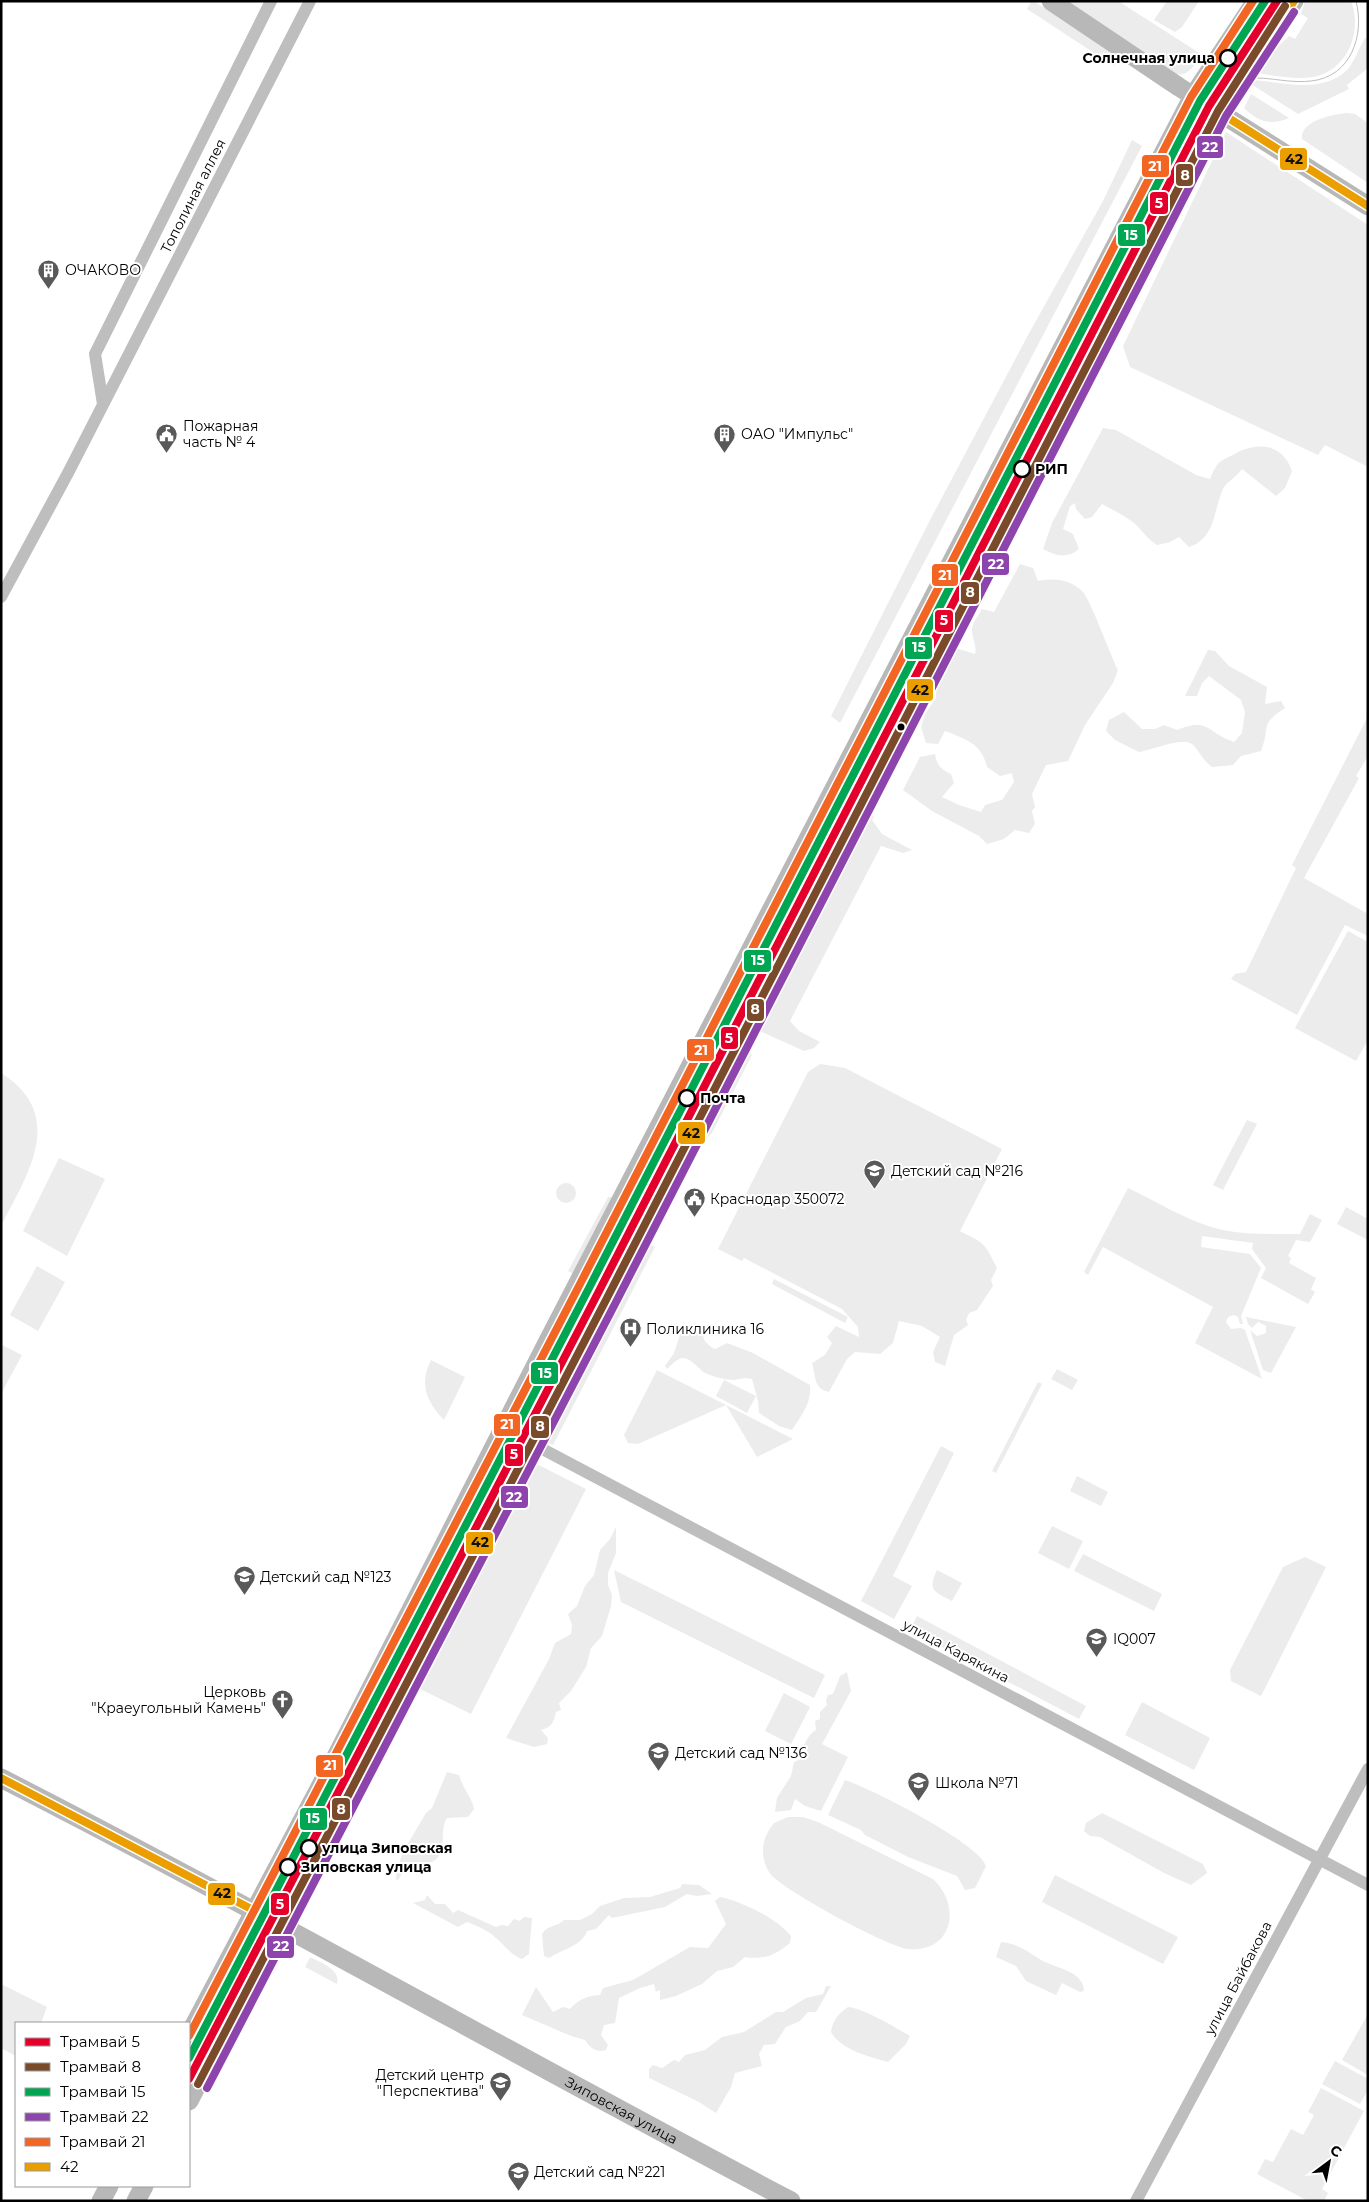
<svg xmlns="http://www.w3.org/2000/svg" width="1369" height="2202" viewBox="0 0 1369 2202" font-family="Montserrat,sans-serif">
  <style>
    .green { fill: #ececec }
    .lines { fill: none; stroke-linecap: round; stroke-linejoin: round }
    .street { stroke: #bebebe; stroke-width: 12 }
    .secondary { stroke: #b8b8b8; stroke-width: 19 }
    .tram { stroke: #bebebe; stroke-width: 1 }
    .bus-1-casing { stroke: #fff; stroke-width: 11 }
    .bus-1 { stroke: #eb9e00; stroke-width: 8 }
    .tram-1-casing { stroke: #fff; stroke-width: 11 }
    .tram-2-casing { stroke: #fff; stroke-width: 11 }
    .tram-3-casing { stroke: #fff; stroke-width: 11 }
    .tram-4-casing { stroke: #fff; stroke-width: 11 }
    .tram-5-casing { stroke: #fff; stroke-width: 11 }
    .tram-1 { stroke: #e4002b; stroke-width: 8 }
    .tram-2 { stroke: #7a4b2a; stroke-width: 8 }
    .tram-3 { stroke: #00a651; stroke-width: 8 }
    .tram-4 { stroke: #8e44ad; stroke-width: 8 }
    .tram-5 { stroke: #f26522; stroke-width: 8 }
    .stop-dot { fill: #fff; stroke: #000; stroke-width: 2.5 }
    .bus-dot { fill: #000; stroke: #fff; stroke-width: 2 }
    .labels { text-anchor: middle; stroke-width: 4; stroke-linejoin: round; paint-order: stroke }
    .stop-label { font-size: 14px; font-weight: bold; fill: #000; stroke: #fff; text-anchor: start }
    .street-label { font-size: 14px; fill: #000; stroke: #fff }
    .poi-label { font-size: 14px; fill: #000; stroke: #fff; text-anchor: start }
    .line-badge { stroke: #fff; stroke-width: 2 }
    .badge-label { font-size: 14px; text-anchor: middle; font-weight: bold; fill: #fff }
    .pale-badge-label { font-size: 14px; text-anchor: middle; font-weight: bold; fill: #111 }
  </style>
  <rect width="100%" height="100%" fill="#fff"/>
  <path class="green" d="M1068 1H1118L1201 54C1195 64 1189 77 1176 74Z
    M1167 1H1199L1182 27 1175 32 1154 20Z
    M1305 1H1351C1363 32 1347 71 1313 77 1297 80 1274 76 1259 73L1268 56 1289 36 1295 39 1308 18 1301 14Z
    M1031 2H1035L1119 57 1117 64 1114 66 1027 9Z
    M1365 38 1368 39V68L1347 85 1349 89 1298 114 1251 84 1254 80C1284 83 1320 93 1345 72 1353 65 1359 48 1365 38Z
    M1251 94 1289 118C1271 126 1258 122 1244 108Z
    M1347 113 1355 114 1368 123V183L1302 139C1300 121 1333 114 1347 113Z
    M1226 132 1368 225V467L1325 445 1318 455 1130 367 1123 346Z
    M1132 140 1142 146 840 723 831 716 929 522 1028 335 1103 201Z
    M1103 428 1116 430 1196 475 1210 479C1212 474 1214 469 1217 465 1220 461 1226 458 1231 456 1255 441 1282 442 1292 471L1285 488 1276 496 1242 469C1237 477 1226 482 1223 489 1213 511 1216 538 1189 547L1179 537 1170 542 1157 545C1147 539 1142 530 1134 523 1124 515 1112 510 1102 504L1092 517 1085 519 1076 509 1075 503 1070 506 1063 529 1073 534 1079 549C1067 559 1056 556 1043 549L1052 523Z
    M1020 564 1033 568 1038 581C1054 578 1069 579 1082 591 1089 596 1111 656 1118 670L1113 683 1085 725 1068 761 1046 765 1032 794 1035 807 1032 811 1035 824 1029 833 1015 830 1004 839 987 844 979 836 932 811 903 790 920 757 935 754C937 766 941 769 951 774L954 783 942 797 959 805 981 812 985 805 1002 800 1014 782 1012 773 1000 776 987 767C982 744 966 739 945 731L938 744 926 743 921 727 925 714 936 698V676L947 649H959L975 654C977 646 973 640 972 632 971 624 978 616 982 609L994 612Z
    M1208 650 1215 651 1229 666 1267 687 1265 704 1281 701 1285 708C1259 725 1271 725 1261 751L1241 756 1233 765 1212 767C1203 761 1199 750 1192 744 1182 737 1151 750 1139 752L1115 740 1106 731 1109 720 1124 712 1142 729H1155L1164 725 1177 730C1209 717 1207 733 1234 742L1242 733 1245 712 1241 700 1209 676 1202 683 1197 696H1185Z
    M1368 716V756L1356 776 1359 778 1304 878 1368 914V936L1345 925 1297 1015 1231 979 1235 974 1246 972 1296 868 1292 865Z
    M867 811 874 817 872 820 882 834 912 850 903 853 881 846 790 1021 799 1031 820 1042 814 1048 804 1051 753 1028Z
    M1348 931 1368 942V1040L1356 1061 1295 1028Z
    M743 1048 752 1055 712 1133 705 1140 693 1138Z
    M820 1064 845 1068 1002 1149 960 1231C985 1244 984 1242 997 1268L991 1280 993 1286 977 1310 969 1313 966 1320 968 1325 954 1335 945 1366 935 1362 933 1352 940 1337 922 1326 899 1321 893 1343 880 1354 855 1352 847 1359 829 1392C813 1389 816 1375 812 1363L825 1355 832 1343 827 1337 836 1326 859 1337 858 1327 842 1309 744 1258 742 1261 718 1249 808 1072Z
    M1 1073C68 1115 27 1175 1 1226Z
    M1247 1120 1257 1124 1223 1190 1213 1185Z
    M685 1153 693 1163 659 1227 655 1213Z
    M59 1158 105 1179 67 1256 23 1231Z
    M556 1193a10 10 0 1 1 20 0a10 10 0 1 1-20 0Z
    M1128 1188C1158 1202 1190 1223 1223 1230 1248 1235 1274 1234 1300 1234L1310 1214 1322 1220 1310 1242 1296 1240 1288 1256 1291 1258 1289 1263 1316 1278 1311 1289 1315 1292 1308 1304 1261 1278 1266 1268 1252 1249 1253 1243 1202 1236 1201 1247 1250 1254 1261 1268 1241 1316 1243 1324H1240L1238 1317 1234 1315 1228 1317 1226 1322 1231 1329 1241 1328 1245 1330 1262 1379 1195 1343 1213 1307 1103 1247 1088 1275 1084 1272Z
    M608 1197H614L574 1274 568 1271Z
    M1346 1207 1368 1219V1240L1337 1224Z
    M641 1239 655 1247 553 1445 538 1438Z
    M37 1266 65 1282 38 1331 10 1315Z
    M774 1279 848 1317 845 1323 772 1284Z
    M1246 1317 1296 1327 1271 1373 1263 1370 1250 1330 1257 1336 1266 1333V1326L1258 1322 1252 1328 1248 1324Z
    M694 1323 703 1327C702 1339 704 1343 715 1349L727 1343 753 1353 810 1385C812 1403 801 1416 792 1430L779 1426 759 1413 758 1401 752 1379C744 1377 741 1379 733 1380 727 1380 715 1377 710 1375 699 1372 694 1359 683 1358 677 1358 672 1365 667 1369L665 1366 674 1353 682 1329Z
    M2 1345 22 1355 1 1394V1347Z
    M431 1360 465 1377 444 1420C426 1401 419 1384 431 1360Z
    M1057 1369 1078 1380 1072 1390 1051 1379Z
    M657 1370 793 1439 757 1457 726 1405 638 1444 628 1443 624 1435Z
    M724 1380 756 1396 747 1413 716 1396Z
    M1038 1382 1042 1384 996 1473 992 1471Z
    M941 1446 954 1453 893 1576 912 1586 894 1619 861 1601Z
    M527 1459 586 1489 471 1714 412 1685Z
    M1077 1476 1108 1492 1101 1506 1070 1491Z
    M1052 1526 1083 1541 1069 1569 1038 1553Z
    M616 1527V1553L608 1573V1585L612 1595 611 1606 602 1636 591 1648 586 1667 571 1691 559 1703 561 1710 556 1712C554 1723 551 1727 541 1730L548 1738 547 1744 534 1747 506 1738 549 1659 555 1643 571 1634 572 1625 568 1614 577 1606 585 1586 594 1575 600 1550 610 1539Z
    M1083 1554 1162 1594 1154 1611 1074 1571Z
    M1305 1557 1326 1567 1261 1696 1231 1681 1230 1670 1283 1567Z
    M614 1570 825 1675 814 1698 621 1602Z
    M937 1570 962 1583 952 1601C934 1591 927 1591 937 1570Z
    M917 1616 1086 1706 1079 1719 910 1630Z
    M847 1672 851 1691 822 1744 848 1757 821 1811 805 1806 795 1799 791 1810 775 1812 777 1798 791 1776 794 1762 801 1759C802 1748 806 1736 816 1730L815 1721 820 1719V1712L827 1705 826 1700 828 1695 833 1694 840 1676Z
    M784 1693 810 1707 791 1744 765 1731Z
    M1142 1702 1210 1738 1194 1770 1125 1735Z
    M447 1772 459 1775C463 1789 472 1797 474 1809L468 1817 447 1818C438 1831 450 1857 429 1863 424 1865 415 1862 409 1862L398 1880 396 1879 397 1868 404 1850 426 1813 432 1808Z
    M845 1780C870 1788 979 1843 986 1866L975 1888 965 1890 957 1876 908 1857 865 1835 861 1830 828 1815Z
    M1102 1813 1203 1864 1207 1873 1191 1885 1164 1873 1100 1837 1090 1836 1084 1831 1086 1823Z
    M788 1817H803L818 1822 933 1879C962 1906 953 1953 908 1949 888 1947 778 1888 769 1872 759 1856 762 1837 774 1823Z
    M1055 1875 1178 1937 1163 1964 1042 1902Z
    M682 1884 699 1885 712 1894 697 1896 687 1894 665 1907 612 1918 609 1915 596 1929 587 1931C582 1946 563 1949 549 1958L544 1956 542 1934C547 1925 557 1927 564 1920H580L592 1914 600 1906 624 1898 650 1897 680 1888Z
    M427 1895 435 1904H445L453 1913 458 1910 496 1927 502 1925 508 1926 514 1919 520 1921 524 1917 532 1918 529 1954 522 1959C511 1955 505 1946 496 1938 488 1930 477 1926 467 1922L458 1927 413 1903 425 1900Z
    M720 1897C741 1901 778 1919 791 1936L790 1943C775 1955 765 1960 745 1957L733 1967 717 1971 702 1984 676 1996 660 2000V1990L656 1992 654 1984 640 1988 619 1998 615 2023 604 2025 601 2035 608 2045 606 2050C596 2053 590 2048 585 2040L571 2036 522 2015 536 1987 553 2012 563 2007 570 2009C578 2000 588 1995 600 1995L603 1988 633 1980 690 1947 708 1948 726 1924 715 1901Z
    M1001 1942C1017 1943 1028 1952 1041 1960 1055 1968 1084 1971 1084 1991L1080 1992 1062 1983 1056 1995 1026 1981 1016 1966 996 1957Z
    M310 1957C321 1963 341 1969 337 1984L305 1967Z
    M1 1984 47 2007 41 2023H16V2056L1 2048Z
    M826 1986H831L816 2012H808L800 2021 786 2027 775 2044 764 2045 759 2054 762 2066 735 2073 731 2087 716 2113 699 2102 649 2078V2069L653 2065 662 2068 674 2060 679 2062 685 2055 705 2050 722 2037 744 2032 776 2012H783L806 1998 823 1994Z
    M848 2007C865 2009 895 2027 910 2036L906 2044 888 2062C870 2057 841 2050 831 2032 833 2020 838 2014 848 2007Z
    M1368 2014V2075L1342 2060Z
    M1335 2061 1368 2079V2090L1360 2104 1322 2084Z
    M1321 2088 1364 2111 1322 2189 1328 2193 1324 2201H1308L1257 2174 1265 2159 1273 2162 1291 2129 1303 2135 1314 2115 1308 2112Z"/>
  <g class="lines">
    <path class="street" d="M103 404 95 354 271 1
      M1 597 68 473 310 1
      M531 1443 1368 1885
      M1136 2201 1368 1769"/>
    <g class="secondary">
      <path d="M1051 1 1179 87 1368 206"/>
      <path id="s1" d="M1 1778C267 1914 527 2062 791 2201"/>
      <path d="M189 2035 339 1751 549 1339 1193 96 1256 1"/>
      <path d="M189 2101 1219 112 1294 1"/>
      <path d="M101 2201 109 2186"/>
      <path d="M136 2201 144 2186"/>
    </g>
    <path class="tram" d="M1217 92C1250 66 1276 85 1311 81 1351 77 1365 35 1356 1"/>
    <defs>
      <path id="bus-1" d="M1219 112 1368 206
        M1 1778 282 1925 1219 112 1294 1"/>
    </defs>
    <use href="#bus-1" class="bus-1-casing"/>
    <use href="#bus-1" class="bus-1"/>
    <defs>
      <path id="tram-1" d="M189 2079 598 1293 1209 106 1277 1"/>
      <path id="tram-2" d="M198 2084 607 1298 1218 111 1285 6"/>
      <path id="tram-3" d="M189 2058 589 1288 1200 101 1265 1"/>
      <path id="tram-4" d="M207 2088 616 1302 1226 116 1294 12"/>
      <path id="tram-5" d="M189 2036 580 1284 1191 97 1253 1"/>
    </defs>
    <use href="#tram-1" class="tram-1-casing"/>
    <use href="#tram-2" class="tram-2-casing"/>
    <use href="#tram-3" class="tram-3-casing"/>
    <use href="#tram-4" class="tram-4-casing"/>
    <use href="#tram-5" class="tram-5-casing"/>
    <use href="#tram-1" class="tram-1"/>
    <use href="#tram-2" class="tram-2"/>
    <use href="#tram-3" class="tram-3"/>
    <use href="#tram-4" class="tram-4"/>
    <use href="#tram-5" class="tram-5"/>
  </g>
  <defs>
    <symbol id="building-pin" viewBox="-11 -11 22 30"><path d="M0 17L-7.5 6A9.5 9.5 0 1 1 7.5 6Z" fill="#595959" stroke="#fff"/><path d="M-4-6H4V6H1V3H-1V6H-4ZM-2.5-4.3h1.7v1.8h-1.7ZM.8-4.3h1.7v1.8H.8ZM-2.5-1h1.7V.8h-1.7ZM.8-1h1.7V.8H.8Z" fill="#fff"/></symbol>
    <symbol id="civic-pin" viewBox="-11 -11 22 30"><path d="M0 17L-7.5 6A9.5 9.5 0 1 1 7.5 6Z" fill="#595959" stroke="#fff"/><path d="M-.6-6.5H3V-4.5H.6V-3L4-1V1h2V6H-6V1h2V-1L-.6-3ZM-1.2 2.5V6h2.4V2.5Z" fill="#fff"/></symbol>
    <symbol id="school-pin" viewBox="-11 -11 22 30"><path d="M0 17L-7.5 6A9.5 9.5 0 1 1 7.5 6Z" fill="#595959" stroke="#fff"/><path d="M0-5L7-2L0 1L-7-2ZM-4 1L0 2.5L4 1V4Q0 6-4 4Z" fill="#fff"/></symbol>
    <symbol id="hospital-pin" viewBox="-11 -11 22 30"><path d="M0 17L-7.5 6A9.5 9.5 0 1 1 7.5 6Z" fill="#595959" stroke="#fff"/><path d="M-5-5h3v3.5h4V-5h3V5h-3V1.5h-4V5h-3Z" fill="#fff"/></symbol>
    <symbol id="church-pin" viewBox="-11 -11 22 30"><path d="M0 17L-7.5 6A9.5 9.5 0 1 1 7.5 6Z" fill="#595959" stroke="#fff"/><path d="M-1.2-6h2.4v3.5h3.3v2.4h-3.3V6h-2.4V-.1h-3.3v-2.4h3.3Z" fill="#fff"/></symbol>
  </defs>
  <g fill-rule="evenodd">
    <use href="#building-pin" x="36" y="258" width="25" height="34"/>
    <use href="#civic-pin" x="154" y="422" width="25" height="34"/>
    <use href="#building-pin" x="712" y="422" width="25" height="34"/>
    <use href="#school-pin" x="862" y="1158" width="25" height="34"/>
    <use href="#civic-pin" x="682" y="1186" width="25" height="34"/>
    <use href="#hospital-pin" x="618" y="1316" width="25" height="34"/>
    <use href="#school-pin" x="232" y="1564" width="25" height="34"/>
    <use href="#school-pin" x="1084" y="1626" width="25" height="34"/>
    <use href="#church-pin" x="270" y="1688" width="25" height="34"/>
    <use href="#school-pin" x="646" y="1740" width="25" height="34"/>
    <use href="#school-pin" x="906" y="1770" width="25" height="34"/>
    <use href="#school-pin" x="488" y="2070" width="25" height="34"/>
    <use href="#school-pin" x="506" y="2160" width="25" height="34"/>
  </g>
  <g class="stop-dot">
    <circle cx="1228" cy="58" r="8"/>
    <circle cx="1022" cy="469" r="8"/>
    <circle cx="687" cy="1098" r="8"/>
    <circle cx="309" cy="1848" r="8"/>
    <circle cx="288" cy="1867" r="8"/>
  </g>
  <circle class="bus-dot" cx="901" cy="727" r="4.5"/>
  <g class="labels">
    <g class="stop-label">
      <text x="1215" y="63" text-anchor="end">Солнечная улица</text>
      <text x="1035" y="474">РИП</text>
      <text x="700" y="1103">Почта</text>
      <text x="322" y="1853">улица Зиповская</text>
      <text x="301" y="1872">Зиповская улица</text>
    </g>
    <g class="street-label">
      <text transform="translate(193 196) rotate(-63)" y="5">Тополиная аллея</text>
      <text transform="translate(956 1651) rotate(28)" y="5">улица Карякина</text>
      <text transform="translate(1238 1978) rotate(-62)" y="5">улица Байбакова</text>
      <text dy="5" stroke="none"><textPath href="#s1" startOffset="704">Зиповская улица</textPath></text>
    </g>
    <g class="poi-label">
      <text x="65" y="275">ОЧАКОВО</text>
      <text x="183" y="431">Пожарная<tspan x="183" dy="16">часть № 4</tspan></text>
      <text x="741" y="439">ОАО "Импульс"</text>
      <text x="891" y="1176">Детский сад №216</text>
      <text x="710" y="1204">Краснодар 350072</text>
      <text x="646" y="1334">Поликлиника 16</text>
      <text x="260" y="1582">Детский сад №123</text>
      <text x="1113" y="1644">IQ007</text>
      <text x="266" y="1697" text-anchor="end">Церковь<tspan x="266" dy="16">"Краеугольный Камень"</tspan></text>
      <text x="675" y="1758">Детский сад №136</text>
      <text x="935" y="1788">Школа №71</text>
      <text x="484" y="2080" text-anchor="end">Детский центр<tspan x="484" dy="16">"Перспектива"</tspan></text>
      <text x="534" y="2177">Детский сад №221</text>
    </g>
  </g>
  <g class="line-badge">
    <rect x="1196" y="135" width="28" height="24" rx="5" fill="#8e44ad"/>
    <rect x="1279" y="147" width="29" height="24" rx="5" fill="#eb9e00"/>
    <rect x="1141" y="154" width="29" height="24" rx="5" fill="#f26522"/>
    <rect x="1175" y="163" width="19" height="24" rx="5" fill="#7a4b2a"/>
    <rect x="1149" y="191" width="20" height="24" rx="5" fill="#e4002b"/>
    <rect x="1117" y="223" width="29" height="24" rx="5" fill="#00a651"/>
    <rect x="981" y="552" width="29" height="24" rx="5" fill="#8e44ad"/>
    <rect x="931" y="563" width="28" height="24" rx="5" fill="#f26522"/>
    <rect x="960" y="581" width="20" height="24" rx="5" fill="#7a4b2a"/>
    <rect x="934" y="609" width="20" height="24" rx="5" fill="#e4002b"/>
    <rect x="904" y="636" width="29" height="24" rx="5" fill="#00a651"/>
    <rect x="906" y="678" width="28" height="24" rx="5" fill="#eb9e00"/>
    <rect x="743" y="949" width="29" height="24" rx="5" fill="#00a651"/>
    <rect x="746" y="998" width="19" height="24" rx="5" fill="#7a4b2a"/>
    <rect x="720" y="1026" width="19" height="24" rx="5" fill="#e4002b"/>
    <rect x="686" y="1038" width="29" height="24" rx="5" fill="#f26522"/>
    <rect x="677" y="1121" width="29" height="24" rx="5" fill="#eb9e00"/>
    <rect x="530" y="1361" width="29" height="24" rx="5" fill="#00a651"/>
    <rect x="493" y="1413" width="28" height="24" rx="5" fill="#f26522"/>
    <rect x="530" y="1415" width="20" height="24" rx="5" fill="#7a4b2a"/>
    <rect x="504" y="1443" width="20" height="24" rx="5" fill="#e4002b"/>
    <rect x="500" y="1485" width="29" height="24" rx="5" fill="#8e44ad"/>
    <rect x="465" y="1531" width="29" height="24" rx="5" fill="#eb9e00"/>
    <rect x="315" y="1754" width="29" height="24" rx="5" fill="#f26522"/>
    <rect x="331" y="1797" width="20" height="24" rx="5" fill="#7a4b2a"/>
    <rect x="299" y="1807" width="29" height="24" rx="5" fill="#00a651"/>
    <rect x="207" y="1882" width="29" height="24" rx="5" fill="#eb9e00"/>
    <rect x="270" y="1892" width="20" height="24" rx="5" fill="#e4002b"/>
    <rect x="266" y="1935" width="29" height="24" rx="5" fill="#8e44ad"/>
  </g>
  <g class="badge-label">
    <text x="1210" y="152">22</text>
    <text x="1155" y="171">21</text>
    <text x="1185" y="180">8</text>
    <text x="1159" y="208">5</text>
    <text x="1131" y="240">15</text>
    <text x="996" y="569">22</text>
    <text x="945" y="580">21</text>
    <text x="970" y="597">8</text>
    <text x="944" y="625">5</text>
    <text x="919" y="652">15</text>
    <text x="758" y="965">15</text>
    <text x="755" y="1014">8</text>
    <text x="729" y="1043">5</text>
    <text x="701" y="1055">21</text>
    <text x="545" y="1378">15</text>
    <text x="507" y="1429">21</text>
    <text x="540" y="1431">8</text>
    <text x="514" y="1459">5</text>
    <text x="514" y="1502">22</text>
    <text x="330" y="1770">21</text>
    <text x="341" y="1814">8</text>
    <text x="313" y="1823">15</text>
    <text x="280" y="1909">5</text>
    <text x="281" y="1951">22</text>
  </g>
  <g class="pale-badge-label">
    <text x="1294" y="164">42</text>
    <text x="920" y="695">42</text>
    <text x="691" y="1138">42</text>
    <text x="480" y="1547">42</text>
    <text x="222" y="1898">42</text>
  </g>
  <rect width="1369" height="2202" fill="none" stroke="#000000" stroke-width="5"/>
  <rect x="15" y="2022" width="175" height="165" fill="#ffffff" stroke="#999999"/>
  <rect x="25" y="2038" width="25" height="8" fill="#e4002b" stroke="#999999"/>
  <text x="60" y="2047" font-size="15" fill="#000000">Трамвай 5</text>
  <rect x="25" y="2063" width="25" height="8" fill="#7a4b2a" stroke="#999999"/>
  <text x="60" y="2072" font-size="15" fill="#000000">Трамвай 8</text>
  <rect x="25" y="2088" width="25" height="8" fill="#00a651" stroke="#999999"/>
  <text x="60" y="2097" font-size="15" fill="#000000">Трамвай 15</text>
  <rect x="25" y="2113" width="25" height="8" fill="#8e44ad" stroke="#999999"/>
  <text x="60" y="2122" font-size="15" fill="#000000">Трамвай 22</text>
  <rect x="25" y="2138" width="25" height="8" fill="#f26522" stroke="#999999"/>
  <text x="60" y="2147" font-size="15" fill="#000000">Трамвай 21</text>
  <rect x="25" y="2163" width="25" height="8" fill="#eb9e00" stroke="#999999"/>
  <text x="60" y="2172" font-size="15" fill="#000000">42</text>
  <g transform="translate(1329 2162) rotate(32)" stroke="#ffffff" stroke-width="4" paint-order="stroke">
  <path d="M0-4L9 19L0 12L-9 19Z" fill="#000000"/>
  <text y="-8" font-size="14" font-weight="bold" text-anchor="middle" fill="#000000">С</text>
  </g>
</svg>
